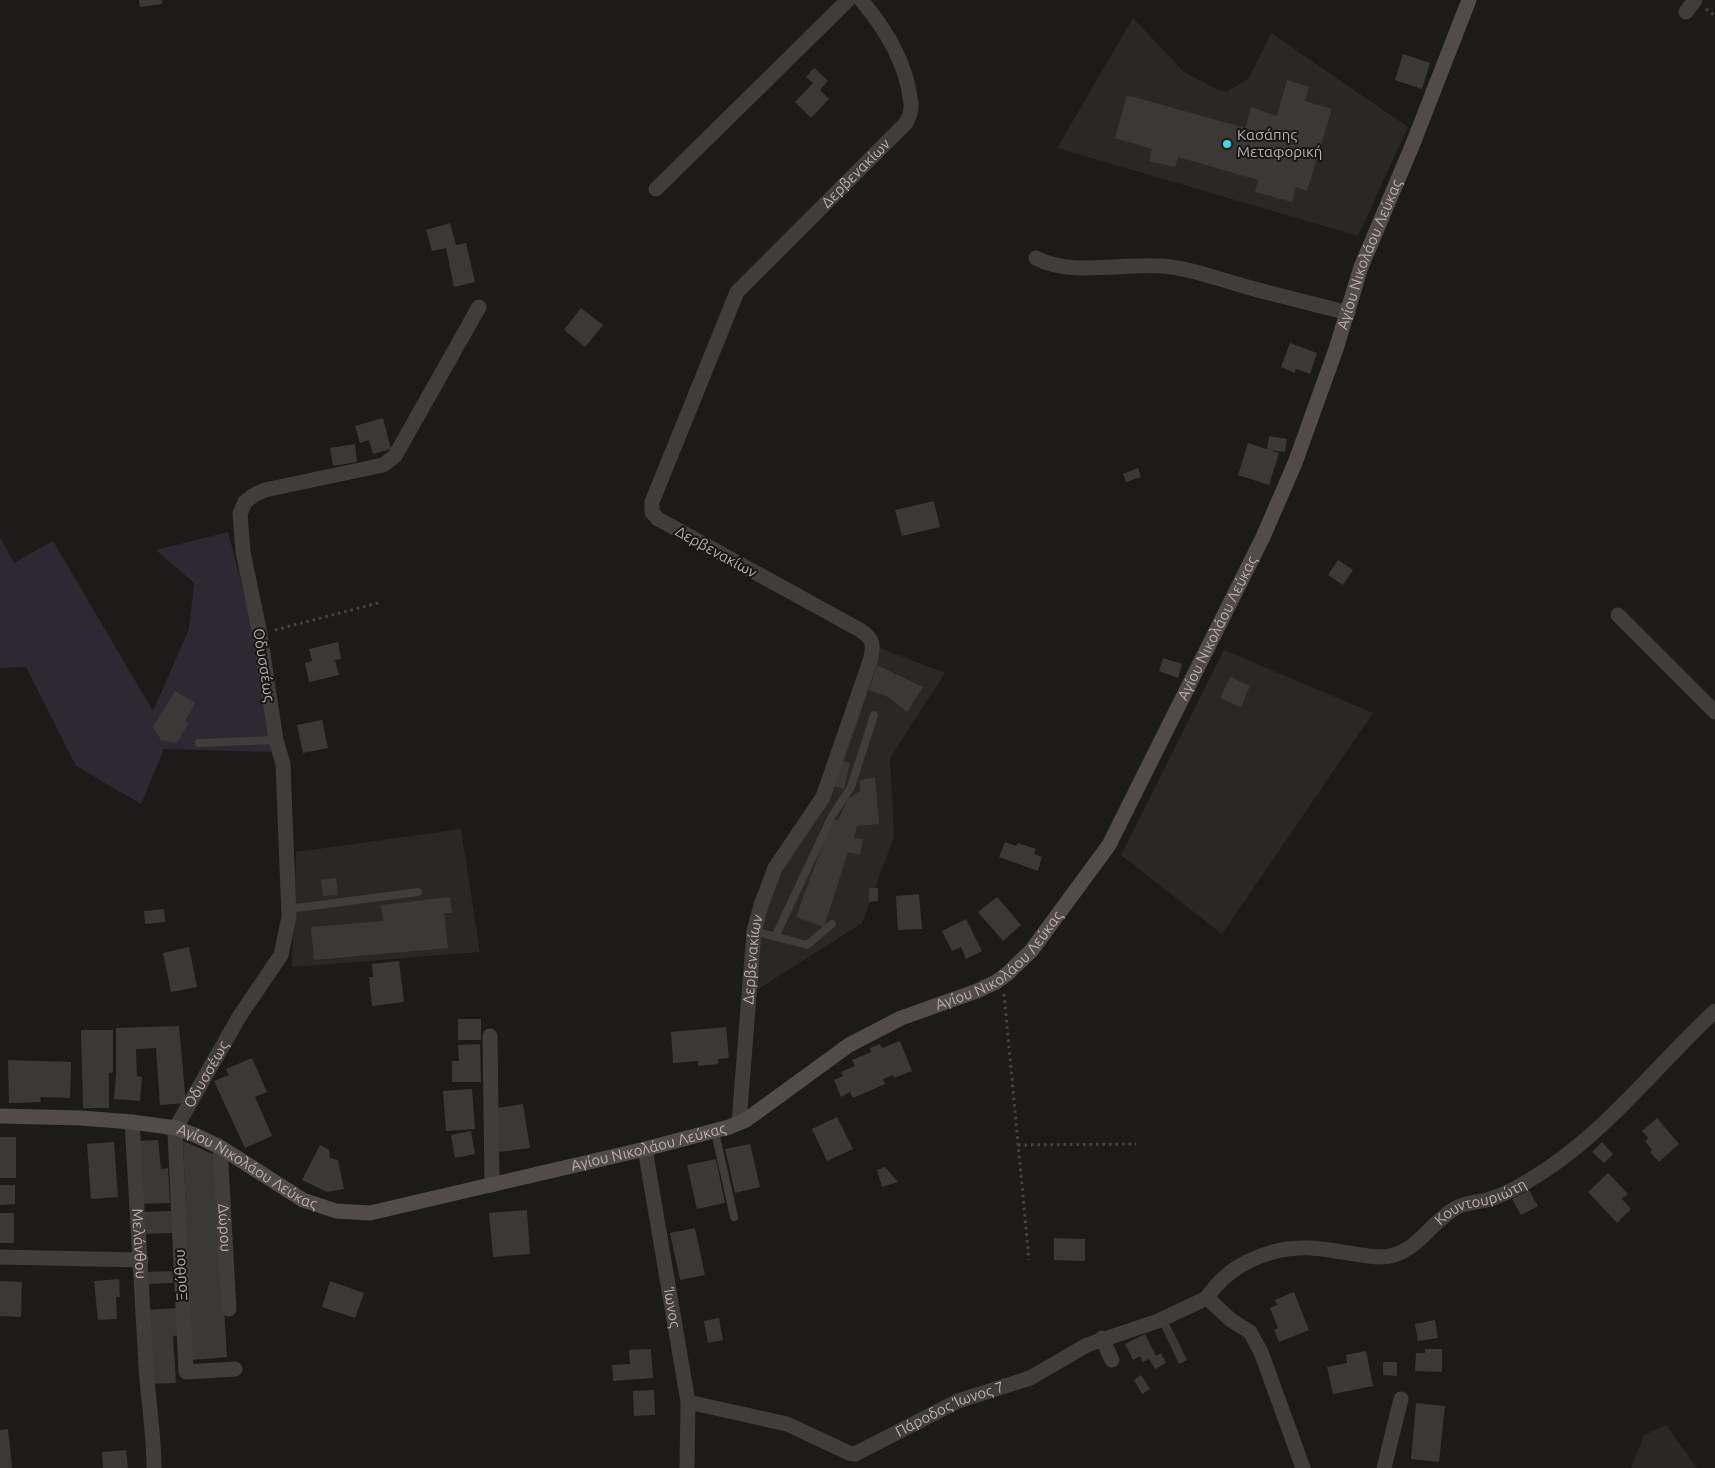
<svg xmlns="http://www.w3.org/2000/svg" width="1715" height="1468" viewBox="0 0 1715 1468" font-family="Ubuntu,sans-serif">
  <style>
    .built { fill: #292826 }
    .green { fill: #2d2831 }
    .building { fill: #3b3937 }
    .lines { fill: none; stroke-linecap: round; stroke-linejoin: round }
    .path { stroke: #484341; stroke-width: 3; stroke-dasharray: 2.5 4; stroke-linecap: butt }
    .service { stroke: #413d3b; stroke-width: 8 }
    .minor { stroke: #413d3b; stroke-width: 15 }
    .secondary { stroke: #514b49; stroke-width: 15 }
    .poi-dot { fill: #45d5e9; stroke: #171615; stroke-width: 2 }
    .labels { text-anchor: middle; stroke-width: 4; stroke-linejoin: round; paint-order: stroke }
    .poi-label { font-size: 15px; fill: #bbafad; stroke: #171615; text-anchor: start }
    .street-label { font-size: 15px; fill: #bbafad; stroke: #171615 }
  </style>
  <rect width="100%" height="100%" fill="#1c1b1a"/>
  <path class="built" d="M1133 18 1184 72 1218 90 1227 92 1249 78 1271 33 1408 127 1358 236 1057 148Z
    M877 647 945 673 890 758 894 837 862 923 757 990 756 929 777 866 824 799Z
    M1224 650 1373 713 1222 934 1121 855Z
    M461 829 480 952 292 967 296 852Z
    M1666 1425 1697 1468H1631L1644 1435Z"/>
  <path class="green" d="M228 532 258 646 272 752 164 749 141 804 76 766 26 667 0 668V537L14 563 53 541 153 711 189 629 194 583 156 550Z"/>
  <path class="building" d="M139 0H162V4L140 7Z
    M1403 54 1430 63 1422 89 1395 80Z
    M814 68 828 81 820 90 829 99 811 118 795 102 813 83 806 77Z
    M1287 80 1309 87 1305 101 1332 109 1307 191 1296 187 1292 202 1255 192 1258 180 1178 157 1175 167 1149 161 1152 149 1115 138 1127 95 1245 128 1251 107 1277 116Z
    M450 223 456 245 466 243 475 282 454 287 446 248 432 251 426 230Z
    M581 308 603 325 585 347 564 330Z
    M1290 343 1317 353 1310 374 1296 369 1295 373 1281 367Z
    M383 418 391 449 373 454 369 440 360 443 355 426Z
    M1269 436 1287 439 1285 452 1267 450Z
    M1248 443 1279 453 1269 485 1238 475Z
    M355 444 357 462 333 466 330 448Z
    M1138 468 1141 477 1126 482 1123 474Z
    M934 501 940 527 902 536 895 510Z
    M1338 560 1353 570 1343 585 1328 575Z
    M338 642 341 659 335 660 339 675 309 682 305 663 312 661 309 649Z
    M1163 658 1182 664 1178 678 1159 671Z
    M877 665 923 687 907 712 888 697 869 690Z
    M1230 677 1250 686 1241 707 1220 698Z
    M175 691 195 703 185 721 189 723 177 743 161 740 153 727Z
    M322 720 328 748 303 753 297 725Z
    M841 760 850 763 844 789 834 786Z
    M875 777 879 824 857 826 854 838 863 839 860 855 848 852 824 927 796 917 832 819 838 820 848 799 860 791V780Z
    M1005 842 1016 846 1018 843 1036 849 1034 854 1042 857 1038 871 999 857Z
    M336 878 338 895 323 896 321 880Z
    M869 888H878V901L869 902Z
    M919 894 922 929 898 930 896 896Z
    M450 897 452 913H444L448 948 314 960 311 927 383 921 381 905Z
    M997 897 1021 925 1003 941 978 912Z
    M164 909 165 922 145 924 144 911Z
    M966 919 982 951 966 959 961 947 952 951 942 931Z
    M189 947 197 987 171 992 163 953Z
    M399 961 404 1002 372 1006 369 977H373L372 964Z
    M458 1019H481V1040H458Z
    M179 1026 186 1103 160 1105 156 1048 136 1049 137 1076 142 1077 140 1101 114 1099 116 1074V1028Z
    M726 1027 729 1058 718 1059V1064L698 1066V1061L673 1063 671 1032Z
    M81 1030H113V1072L109 1073V1108H83Z
    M900 1041 912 1071 894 1078 893 1075 883 1079 885 1084 853 1098 850 1092 841 1097 834 1080 843 1076 841 1072 855 1066 852 1060 871 1052 870 1048 880 1044 882 1048Z
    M480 1044 481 1082H452V1061H459L458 1045Z
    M252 1058 267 1092 255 1097 272 1136 245 1148 214 1081 229 1075 226 1069Z
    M8 1060 71 1062 70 1098 40 1097 41 1102 9 1103Z
    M472 1089 475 1129 446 1131 443 1091Z
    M523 1104 530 1148 499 1152 492 1109Z
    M837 1117 853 1149 827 1161 812 1129Z
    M1657 1118 1679 1144 1659 1162 1650 1152 1652 1150 1645 1141 1648 1138 1642 1131Z
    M471 1131 475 1154 455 1158 451 1135Z
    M0 1137H16V1178H0Z
    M158 1140 161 1169 168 1168 170 1203 138 1204 137 1141Z
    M183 1141 215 1155 227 1357 192 1360Z
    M114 1142 118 1197 91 1199 87 1144Z
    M1602 1142 1613 1154 1604 1163 1592 1152Z
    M750 1144 760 1187 735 1193 725 1149Z
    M320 1145 329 1150 330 1158 338 1160 344 1189 327 1192 302 1180Z
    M716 1159 725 1203 697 1209 687 1165Z
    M885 1167 898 1182 882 1187 877 1170Z
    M1608 1173 1628 1194 1622 1199 1631 1209 1617 1223 1588 1192Z
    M0 1185H15V1204L0 1205Z
    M1529 1190 1538 1206 1521 1215 1512 1199Z
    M527 1210 530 1254 493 1257 489 1213Z
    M173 1211 174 1233 143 1234 142 1212Z
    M0 1213H14V1243H0Z
    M695 1228 705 1275 680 1280 670 1233Z
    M1054 1238 1085 1239V1261L1054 1260Z
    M173 1271V1283L148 1284 147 1272Z
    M119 1279 120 1297H116L117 1319 98 1320 94 1281Z
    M0 1281 22 1282 21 1317 0 1316Z
    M330 1281 364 1293 355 1318 322 1307Z
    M1294 1292 1309 1330 1279 1342 1274 1330 1278 1328 1270 1308 1277 1305 1275 1300Z
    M178 1308 180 1335 173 1336 176 1383 148 1384 146 1310Z
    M719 1318 723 1340 708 1343 704 1321Z
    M1435 1320 1438 1338 1418 1341 1415 1324Z
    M1169 1323 1187 1360 1179 1364 1161 1326Z
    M1145 1334 1156 1356 1161 1353 1166 1363 1155 1369 1149 1359 1143 1362 1140 1356 1133 1360 1125 1344Z
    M651 1349 653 1378 613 1381 612 1365 630 1364 629 1350Z
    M1425 1349H1442V1372L1415 1371 1416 1353H1425Z
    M1366 1351 1373 1386 1333 1394 1327 1367 1347 1363 1346 1355Z
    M1383 1362H1397V1376L1383 1375Z
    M1141 1375 1150 1389 1142 1394 1134 1380Z
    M654 1390 655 1415 634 1416 633 1391Z
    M1416 1403 1445 1406 1439 1462 1411 1459Z
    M8 1429 12 1468H0V1430Z
    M126 1450 128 1468H103L102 1452Z"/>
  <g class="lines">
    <path class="path" d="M1706 9 1715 16
      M275 630 378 603
      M1004 994 1029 1260
      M1018 1145 1136 1144"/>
    <path class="service" d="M199 743 276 740
      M289 909 418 892
      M754 931 807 945 832 924
      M775 937 832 816 851 787 874 715
      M715 1132 734 1217"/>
    <g class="minor">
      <path d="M1686 12 1695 0"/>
      <path d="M656 189 848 0"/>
      <path d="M1036 258C1074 278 1128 261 1171 267 1194 270 1215 278 1237 284 1274 295 1311 303 1348 313"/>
      <path d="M1618 615 1715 712"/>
      <path d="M490 1036 492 1185"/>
      <path id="s1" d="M132 1122C137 1203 141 1284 146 1366 148 1400 154 1433 154 1468"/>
      <path id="s2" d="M739 1123 754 931 761 905 775 868 823 797 870 661C874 646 874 639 860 630L658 519 652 512V502L737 292 906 123C908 119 911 113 911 108 912 105 910 100 910 97 905 61 884 27 861 0"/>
      <path id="s3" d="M220 1147 229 1309"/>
      <path id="s4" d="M645 1149 688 1402 687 1468"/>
      <path d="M0 1257 141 1260"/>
      <path id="s5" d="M1207 1298C1226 1267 1265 1249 1300 1248 1314 1247 1328 1250 1342 1252 1358 1254 1378 1260 1394 1255 1420 1247 1432 1222 1454 1209 1464 1202 1478 1203 1490 1199 1510 1193 1529 1181 1547 1169 1611 1126 1659 1063 1715 1011"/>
      <path d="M1207 1298 1231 1320 1250 1332 1261 1352 1303 1468"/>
      <path d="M1102 1338 1112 1360"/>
      <path id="s6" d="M235 1369 186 1372 175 1133 178 1124 239 1017 281 955 289 917 283 764 276 740 260 634 243 552 240 514 245 502 254 495 265 490 383 465 395 456 479 307"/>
      <path id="s7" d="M688 1402 787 1424 849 1453 855 1454 958 1401 1030 1378 1087 1345 1158 1321 1207 1298"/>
      <path d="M1384 1468 1401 1399"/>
    </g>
    <path class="secondary" id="s8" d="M0 1116 81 1118 132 1122 176 1128 195 1135 220 1147 303 1200 336 1211 370 1213 645 1149 729 1127 746 1120 849 1045 901 1018 977 991 996 982 1007 974 1031 951 1109 845 1263 537 1295 463 1336 349 1361 267 1412 146 1469 0"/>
  </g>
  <circle class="poi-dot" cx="1227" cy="144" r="5"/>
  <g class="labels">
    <g class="poi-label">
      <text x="1237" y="140">Κασάπης<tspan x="1237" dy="17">Μεταφορική</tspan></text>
    </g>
    <g class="street-label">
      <text dy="5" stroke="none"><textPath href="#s2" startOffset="1169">Δερβενακίων</textPath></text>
      <text dy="5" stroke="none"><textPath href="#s8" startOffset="1892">Αγίου Νικολάου Λεύκας</textPath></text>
      <text transform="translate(716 552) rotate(29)" y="5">Δερβενακίων</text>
      <text dy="5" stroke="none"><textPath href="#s8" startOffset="1488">Αγίου Νικολάου Λεύκας</textPath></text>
      <text transform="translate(264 665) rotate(81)" y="5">Οδυσσέως</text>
      <text dy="5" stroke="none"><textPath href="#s8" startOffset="1082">Αγίου Νικολάου Λεύκας</textPath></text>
      <text dy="5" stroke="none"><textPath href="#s2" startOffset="164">Δερβενακίων</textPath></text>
      <text dy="5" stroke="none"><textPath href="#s6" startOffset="355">Οδυσσέως</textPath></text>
      <text dy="5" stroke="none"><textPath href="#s8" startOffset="678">Αγίου Νικολάου Λεύκας</textPath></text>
      <text dy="5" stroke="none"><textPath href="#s8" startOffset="258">Αγίου Νικολάου Λεύκας</textPath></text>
      <text dy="5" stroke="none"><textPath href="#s5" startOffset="308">Κουντουριώτη</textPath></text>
      <text dy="5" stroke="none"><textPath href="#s3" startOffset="81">Δώρου</textPath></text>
      <text dy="5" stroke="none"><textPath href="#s1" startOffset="122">Μελάνθου</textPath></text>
      <text transform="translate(181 1275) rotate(-93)" y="5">Ξούθου</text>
      <text dy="5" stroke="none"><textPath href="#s4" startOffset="161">Ίωνος</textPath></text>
      <text dy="5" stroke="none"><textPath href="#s7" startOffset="281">Πάροδος Ίωνος 7</textPath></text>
    </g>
  </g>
</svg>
